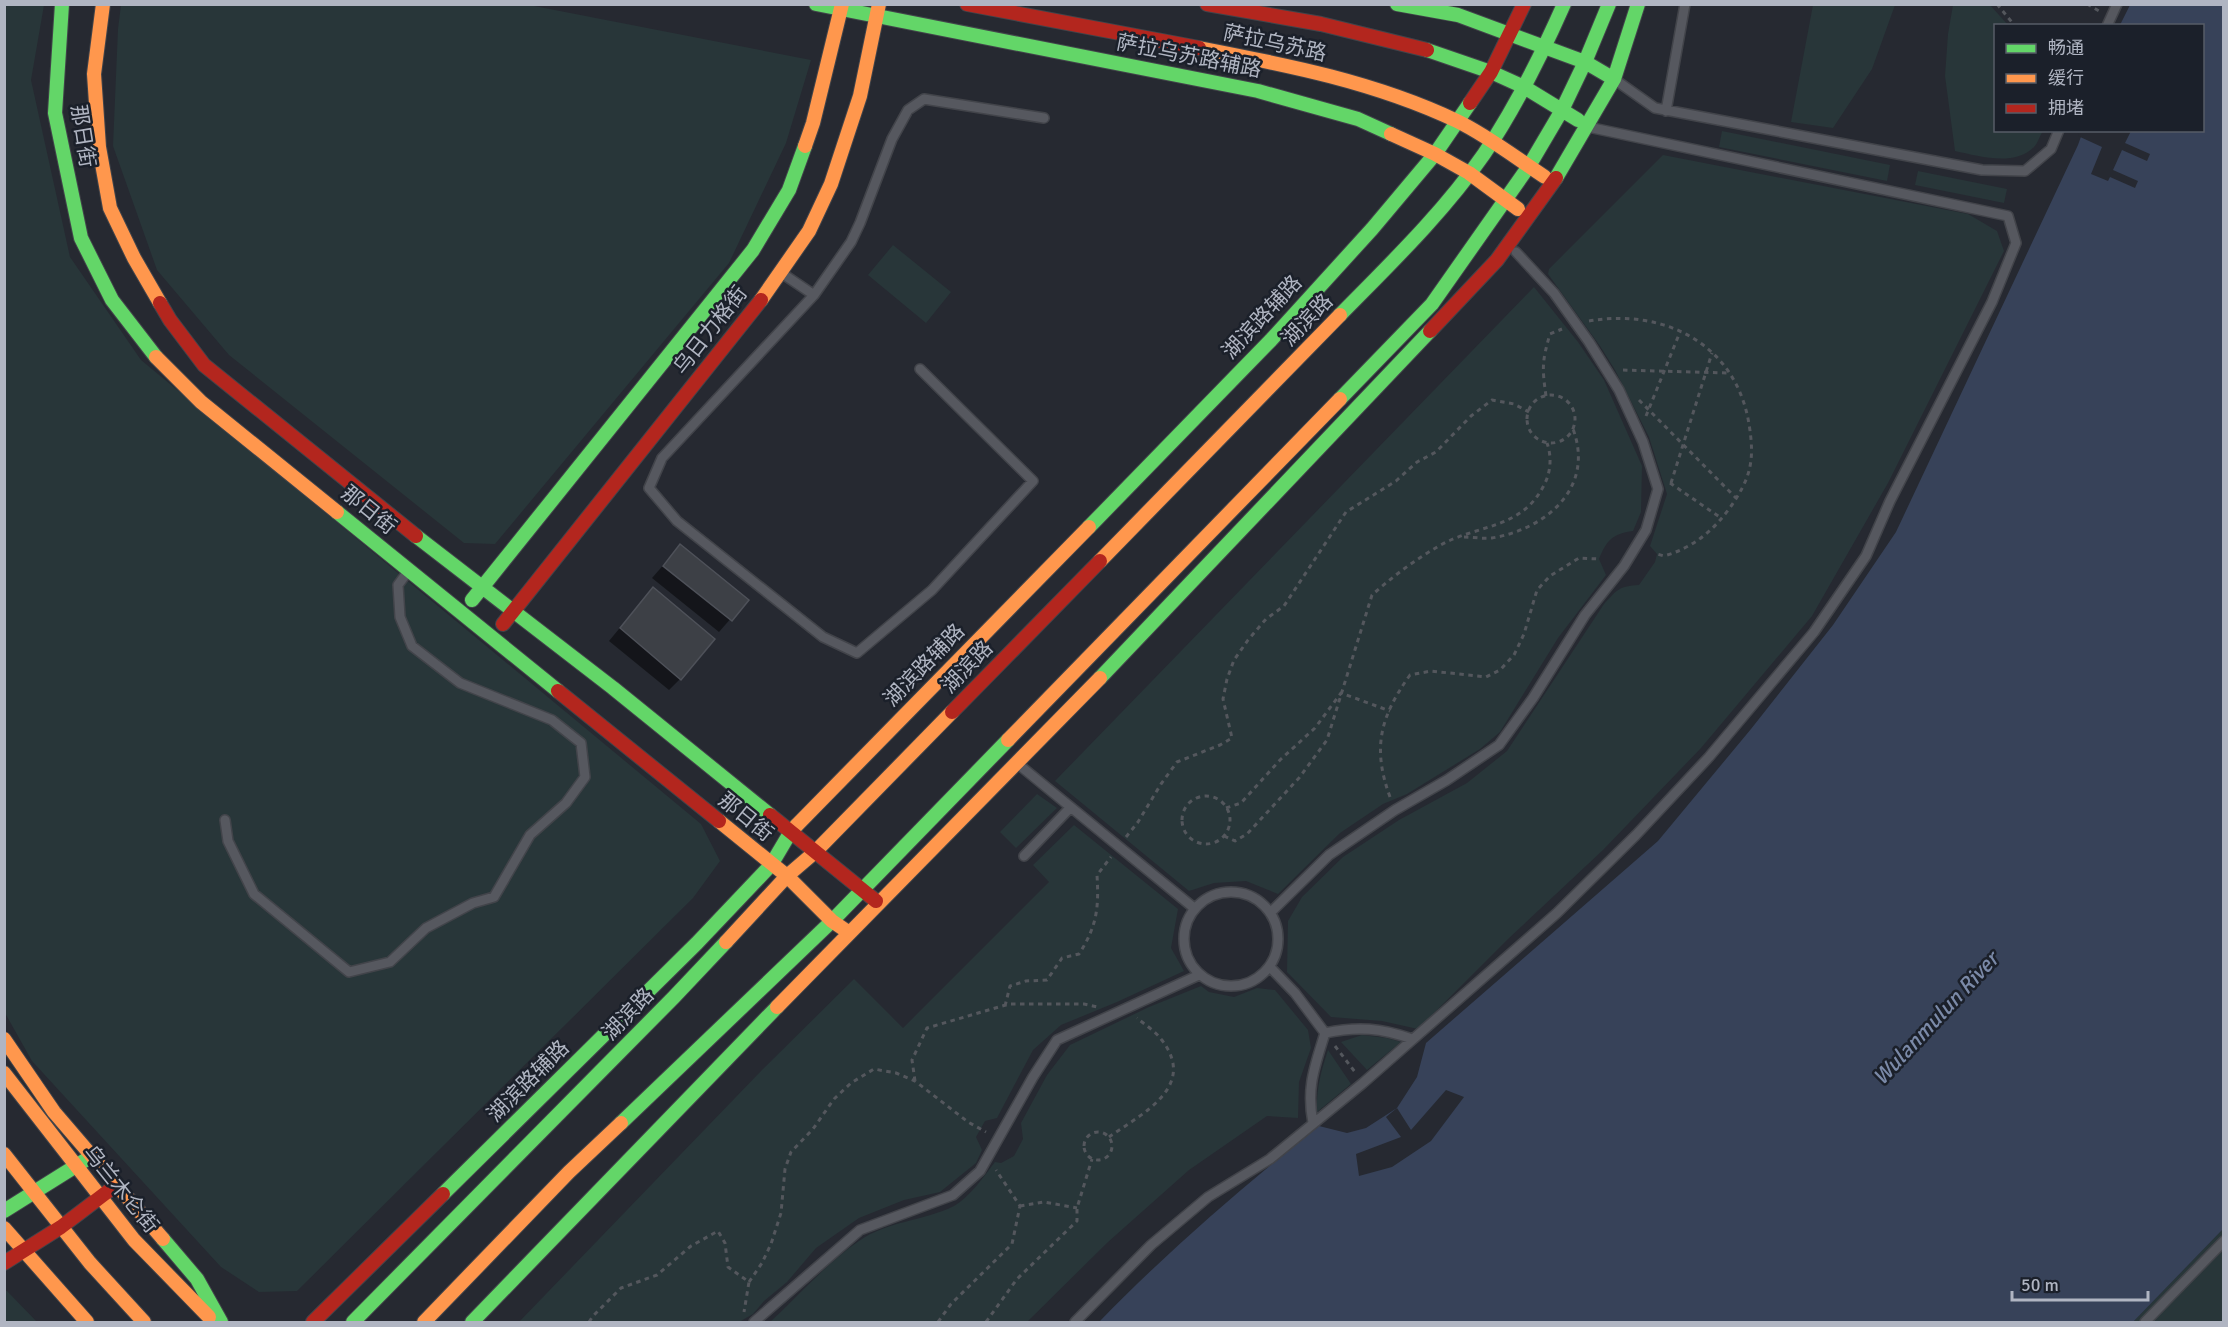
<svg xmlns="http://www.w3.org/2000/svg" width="2228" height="1327" viewBox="0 0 2228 1327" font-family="Signika,'Noto Sans SC',sans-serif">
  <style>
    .green { fill: #283639 }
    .water { fill: #374259 }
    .pier { fill: #262931 }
    .shadow { fill: #0007 }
    .building { fill: #3d4046; stroke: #4e5159; stroke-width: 1.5 }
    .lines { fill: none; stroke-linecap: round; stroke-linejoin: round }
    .lane-casing { stroke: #42444a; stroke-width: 12 }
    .fast-casing { stroke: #42444a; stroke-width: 16 }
    .slow-casing { stroke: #42444a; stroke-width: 16 }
    .jam-casing { stroke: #42444a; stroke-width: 16 }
    .path { stroke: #54575d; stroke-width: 3; stroke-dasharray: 4.5 4.5; stroke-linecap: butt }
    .lane { stroke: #56585f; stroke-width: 9 }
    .fast { stroke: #63d668; stroke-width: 14 }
    .slow { stroke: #ff974d; stroke-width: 14 }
    .jam { stroke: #b3261e; stroke-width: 14 }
    .labels { text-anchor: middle; stroke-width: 5; stroke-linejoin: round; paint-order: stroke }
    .street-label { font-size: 21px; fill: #b0b5c2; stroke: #1b202a }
    .water-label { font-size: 22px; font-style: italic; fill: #7b8aa8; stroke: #1b202a }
  </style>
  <rect width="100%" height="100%" fill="#262931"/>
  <path class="green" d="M4 5H44L31 80 70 257 141 360 701 824 720 861 693 898 297 1291 259 1292 221 1267 32 1061 5 1013Z
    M121 5H529L811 60 786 143 729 263 495 544 464 543 229 355 157 270 113 146 118 29Z
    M1813 5H1895L1872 69 1833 128 1791 122Z
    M1953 5H1990L2008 25 1996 26V130L2043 131C2040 135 2038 143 2034 147 2014 167 1979 156 1955 151L1945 76 1948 34Z
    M1722 131 1890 165 1887 181 1719 147Z
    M1663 155 1968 214 1997 231 2004 251 1888 483 1812 616 1701 748 1603 850 1508 939 1418 1029 1382 1021 1331 1017 1287 972 1288 921 1302 897 1343 857 1399 820 1467 783 1507 751 1604 604C1617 590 1619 586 1639 585L1655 562 1657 554 1650 546 1667 494 1649 437 1615 370 1600 346 1548 274 1549 269Z
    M1918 171 2007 189 2004 203 1915 185Z
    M893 245 951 292 926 323 868 275Z
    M1534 287 1578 342 1604 380 1642 466 1641 512 1633 531C1612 534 1607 540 1599 559L1606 575 1558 638 1500 732 1480 749 1407 794 1383 804 1340 833 1278 894 1246 881 1214 883 1189 891 1055 781Z
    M1037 794 1057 808 1016 848 1000 832Z
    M1074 825 1178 909 1171 948 1184 971 1117 1002 1061 1025 1033 1050 997 1118 985 1121 976 1137 982 1150 976 1163 940 1192 904 1200 859 1218 816 1248 787 1282 764 1301 753 1314 739 1322H519L762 1070 854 979 903 1028 1049 882 1033 865Z
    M1201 986 1209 992 1234 997 1257 988 1275 990 1308 1030 1311 1048 1299 1082 1298 1118 1267 1116 1189 1170 1108 1242 1027 1322H770C800 1295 826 1263 859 1241 887 1221 924 1221 954 1206 969 1198 985 1175 995 1162L1001 1163 1014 1156 1023 1139 1021 1123 1047 1075 1070 1045 1149 1007Z
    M1362 1035 1387 1038 1401 1042 1367 1070 1341 1042Z
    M1328 1050 1351 1084 1317 1112C1316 1090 1321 1071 1328 1050Z
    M2223 1229V1322H2133Z
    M5 1291H7L37 1322H5Z"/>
  <path class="water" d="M2130 5H2223V1229L2133 1322H1099C1167 1252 1242 1187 1319 1126L1347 1133 1366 1128 1397 1108 1417 1077 1426 1043 1658 841 1751 729 1833 625 1896 532 2078 145 2083 131 2202 130V26L2120 25Z"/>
  <path class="pier" d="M2080 130 2131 131 2125 143 2150 154 2147 161 2122 150 2113 170 2138 181 2135 188 2110 177 2108 181 2091 174 2102 147 2078 136Z
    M1446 1090 1464 1097 1431 1141 1392 1167 1359 1176 1356 1154 1401 1137 1386 1117 1397 1108 1411 1130Z"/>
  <path class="shadow" d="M680 546 747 600 719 632 652 578Z
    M642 601 680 679 669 690 609 641Z"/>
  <path class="building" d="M680 544 749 600 732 621 663 566Z
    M653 587 715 639 681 680 620 628Z"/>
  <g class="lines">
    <defs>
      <path id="lane" d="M2107 26 2117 4
        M1614 79 1655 108 1982 170 2025 171 2051 149 2059 130
        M1666 111 1685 4
        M780 272 814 295
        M920 369 1033 481 932 590 857 653 823 637 677 521 649 488 662 458 814 295 851 242 860 223 892 139 908 110 924 99 1044 118
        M1018 764 1194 908
        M225 820 228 841 254 894 349 972 390 962 426 928 473 903 494 897 530 835 566 803 585 777 581 743 552 720 460 683 412 646 400 617 398 585 409 570
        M1024 856 1070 808
        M1184 939a47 47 0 1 1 94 0a47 47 0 1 1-94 0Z
        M1270 913 1329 855 1395 810 1447 780 1499 745 1533 698 1585 615 1624 566 1646 530 1658 489 1643 442 1619 390 1589 342 1554 293 1516 252
        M1270 967 1295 993 1325 1033C1315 1066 1306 1087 1313 1123
        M1325 1033C1358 1026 1381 1028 1412 1039
        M754 1322 860 1230 953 1195 980 1171 1033 1077 1057 1040 1199 975
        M1075 1322 1151 1245 1208 1197 1270 1159 1363 1083 1557 913 1636 835 1709 757 1814 632 1866 556 1890 501 1992 302 2016 243 2008 216 1588 127
        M2145 1322 2224 1241"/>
      <path id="fast" d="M62 4 55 113 81 238 112 300 156 357
        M816 4 1258 91 1358 119 1391 134
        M1397 4 1458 15 1585 62 1614 79
        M1427 50 1491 72 1524 87 1578 120
        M1556 178 1614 79 1638 4
        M1340 315C1390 264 1443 213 1484 154 1516 107 1541 56 1564 4
        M1340 399 1432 304 1529 166 1562 110 1585 62 1609 4
        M337 512 558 691
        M1089 527 1271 340 1372 229 1435 154 1470 103
        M416 536 613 688 770 815
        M472 600 753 250 789 190 805 146
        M1100 678 1430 331
        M621 1123 832 921 1008 740
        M443 1194 697 943 771 865 790 833 796 826
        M4 1211 87 1159
        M163 1239 197 1279 221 1322
        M353 1322 674 997 726 942
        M472 1322 777 1007"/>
      <path id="slow" d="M103 4 94 74 99 147 110 208 134 258 160 303
        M1199 48C1287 65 1375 82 1457 121 1488 136 1516 158 1545 177
        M1391 134 1435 154 1469 173 1518 209
        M805 146 813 123 842 4
        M761 300 809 231 831 184 860 96 879 4
        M156 357 201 402 337 512
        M1100 561 1340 315
        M1008 740 1340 399
        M719 821 787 876 832 921 848 932
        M796 826 1089 527
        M726 942 787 876 815 852 952 712
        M777 1007 1100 678
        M4 1039 54 1112 163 1239
        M4 1073 134 1240 209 1317
        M4 1154 90 1263 144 1322
        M4 1228 87 1322
        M424 1322 569 1172 621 1123"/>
      <path id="jam" d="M967 4 1199 48
        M1207 4 1321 24 1427 50
        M1470 103 1491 72 1524 4
        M160 303 170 320 204 365 416 536
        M1430 331 1497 260 1556 178
        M503 624 761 300
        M558 691 719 821
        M952 712 1100 561
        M770 815 876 901
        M4 1263 61 1227 111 1189
        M313 1322 443 1194"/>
    </defs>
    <use href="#lane" class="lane-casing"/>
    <use href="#fast" class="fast-casing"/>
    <use href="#slow" class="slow-casing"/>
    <use href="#jam" class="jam-casing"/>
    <path class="path" d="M1997 4 2015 26
      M2087 4 2099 11
      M1589 321C1664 308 1736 344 1749 424 1755 461 1751 478 1729 509 1712 532 1692 548 1664 556L1657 554
      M1623 370 1730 373
      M1527 419a24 24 0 1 1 48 0a24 24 0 1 1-48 0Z
      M1546 396C1542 368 1542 361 1550 334L1562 329
      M1639 400 1736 498
      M1646 416 1680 332
      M1670 483 1721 518
      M1671 483 1712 353
      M1464 537C1473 537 1483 539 1492 538 1546 529 1595 488 1573 429
      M1182 820a24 24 0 1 1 48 0a24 24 0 1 1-48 0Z
      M1390 797C1372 748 1380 717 1410 675L1431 671 1486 677 1500 670 1514 655 1524 634 1537 590 1550 576 1579 558 1599 559
      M1226 808 1241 803 1280 760 1315 728 1341 693 1390 711
      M1224 836 1235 841 1247 834 1299 778 1327 740 1372 595C1392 577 1416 559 1439 546 1477 524 1520 530 1543 487 1551 473 1552 457 1547 443
      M1126 837 1138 822 1161 784 1177 762 1220 745 1232 738 1223 699 1227 679 1234 660 1248 640 1266 619 1284 606 1346 512 1396 481 1417 462 1436 452 1471 416 1492 400 1514 404 1529 412
      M1005 1006 1010 986 1026 981 1047 980 1062 958 1079 954C1097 926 1099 908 1097 875L1111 857
      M1335 1046 1355 1072
      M915 1081 912 1060 927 1028 1009 1004H1084L1097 1007
      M1084 1146a14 14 0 1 1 28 0a14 14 0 1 1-28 0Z
      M1109 1137C1141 1114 1199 1087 1161 1039 1155 1031 1144 1024 1137 1018
      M1020 1206 1044 1202 1077 1208
      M749 1282 762 1263 771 1244 781 1213 785 1169 791 1152 813 1129 834 1099 851 1083 874 1069 896 1073 915 1081 968 1122 986 1132
      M589 1322 593 1316 621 1288 657 1275 691 1246 718 1231 725 1243 728 1267 749 1282 744 1312
      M938 1322 951 1304 1012 1244 1020 1206 996 1170
      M986 1322 1017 1279 1077 1221V1208L1092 1159"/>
    <use href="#lane" class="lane"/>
    <use href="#fast" class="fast"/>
    <use href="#slow" class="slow"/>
    <use href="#jam" class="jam"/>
  </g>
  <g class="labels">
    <g class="street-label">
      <text transform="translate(1275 43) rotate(12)" y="7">萨拉乌苏路</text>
      <text transform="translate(1189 56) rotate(11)" y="7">萨拉乌苏路辅路</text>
      <text transform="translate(83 136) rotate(81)" y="7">那日街</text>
      <text transform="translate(1262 317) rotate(-47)" y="7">湖滨路辅路</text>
      <text transform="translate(1307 320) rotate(-46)" y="7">湖滨路</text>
      <text transform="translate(710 330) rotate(-52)" y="7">乌日力格街</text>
      <text transform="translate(369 510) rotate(39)" y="7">那日街</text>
      <text transform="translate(924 665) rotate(-46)" y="7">湖滨路辅路</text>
      <text transform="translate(967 667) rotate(-46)" y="7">湖滨路</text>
      <text transform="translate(746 817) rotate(39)" y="7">那日街</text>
      <text transform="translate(628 1014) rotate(-46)" y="7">湖滨路</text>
      <text transform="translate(528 1081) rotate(-45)" y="7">湖滨路辅路</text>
      <text transform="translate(121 1189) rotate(51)" y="7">乌兰木仑街</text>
    </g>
    <g class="water-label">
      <text transform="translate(1935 1018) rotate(-47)" y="8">Wulanmulun River</text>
    </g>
  </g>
  <rect width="2228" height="1327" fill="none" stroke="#b0b5c2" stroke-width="12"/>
  <rect x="1994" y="24" width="210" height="108" fill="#1b202a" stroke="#575c67" stroke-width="1.5"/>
  <rect x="2006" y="44" width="30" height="9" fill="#63d668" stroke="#575c67" stroke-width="1.5"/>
  <text x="2048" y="54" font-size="18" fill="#b0b5c2">畅通</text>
  <rect x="2006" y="74" width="30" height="9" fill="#ff974d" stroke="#575c67" stroke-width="1.5"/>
  <text x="2048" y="84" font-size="18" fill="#b0b5c2">缓行</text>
  <rect x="2006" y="104" width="30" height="9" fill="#b3261e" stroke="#575c67" stroke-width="1.5"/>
  <text x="2048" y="114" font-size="18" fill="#b0b5c2">拥堵</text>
  <path d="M2012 1291v9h136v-9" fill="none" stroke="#b0b5c2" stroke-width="3"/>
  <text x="2021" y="1291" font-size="18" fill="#b0b5c2" stroke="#1b202a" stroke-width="4.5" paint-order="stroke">50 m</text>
</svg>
